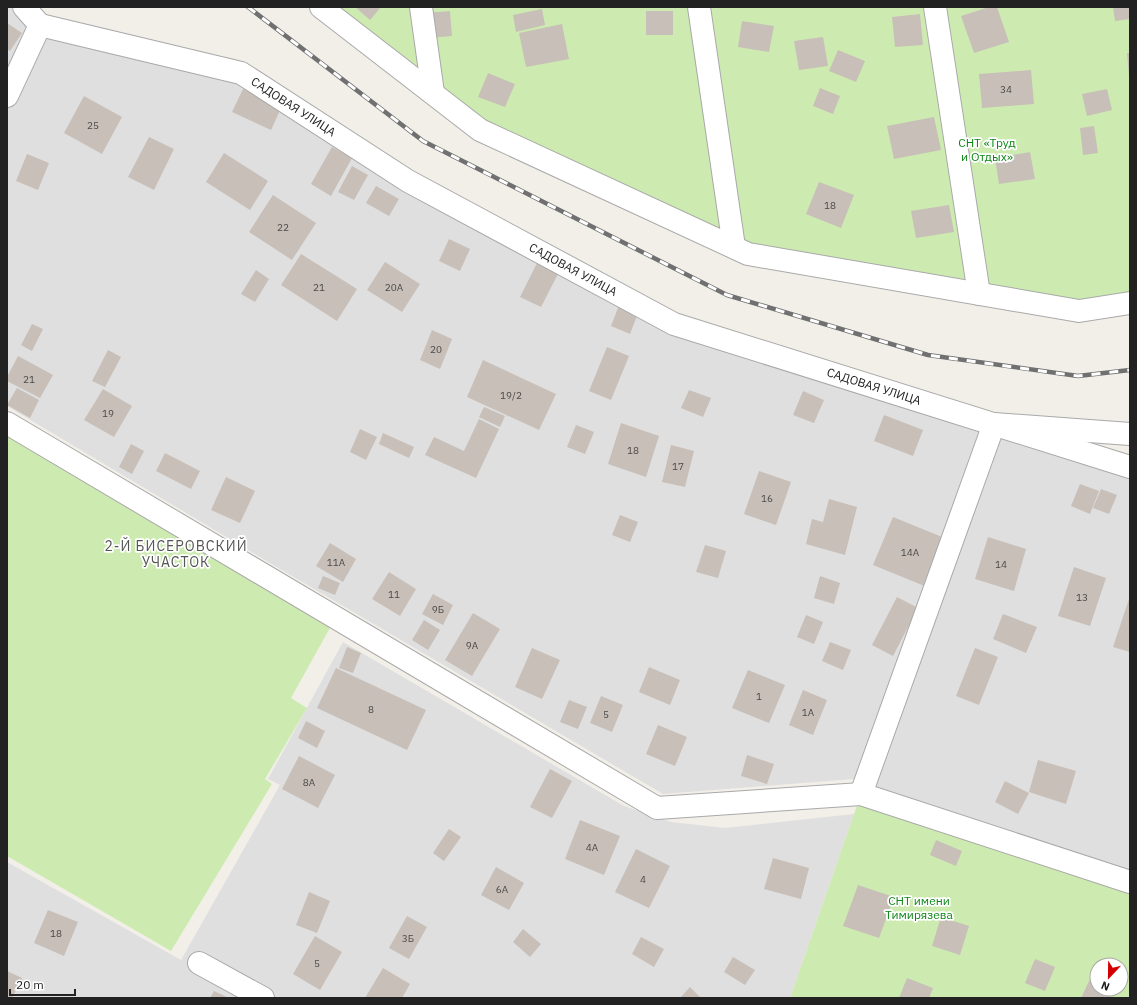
<svg xmlns="http://www.w3.org/2000/svg" width="1137" height="1005" viewBox="0 0 1137 1005" font-family="'IBM Plex Sans',sans-serif">
  <style>
    .residential { fill: #e0dfdf }
    .grass { fill: #cdebb0; fill-rule: evenodd }
    .building { fill: #c7bfb8 }
    .lines { fill: none; stroke-linecap: round; stroke-linejoin: round }
    .minor-casing { stroke: #a9a9a9; stroke-width: 24 }
    .minor { stroke: #fff; stroke-width: 22 }
    .rail-casing { stroke: #707070; stroke-width: 4.5 }
    .rail { stroke: #fff; stroke-width: 3; stroke-dasharray: 9; stroke-linecap: butt }
    .labels { text-anchor: middle; stroke-width: 3.5; stroke-linejoin: round; paint-order: stroke }
    .number-label { font-size: 10px; fill: #4b4948 }
    .street-label { font-size: 12px; fill: #222; stroke: #fff }
    .park-label { font-size: 12px; fill: #0c8416; stroke: #fff }
    .quarter-label { font-size: 14px; letter-spacing: 1px; fill: #555; stroke: #fff }
  </style>
  <rect width="100%" height="100%" fill="#f2efe9"/>
  <path class="residential" d="M7 7H24L40 25 241 73 674 324 1130 467V871L854 779 663 794 275 566 7 406Z
    M343 642 624 806 671 822 725 828 854 814 790 998H7V862L181 960 280 785 268 779Z"/>
  <path class="grass" d="M321 7H1130V303L1079 311 748 254 480 130Z
    M14 427 336 617 291 698 307 708 265 779 272 784 171 951 7 856V437Z
    M861 794 1130 882V998H790ZM1097 965H1121V989H1097Z"/>
  <path class="building" d="M355 7H381L370 20Z
    M989 7H997L1009 42 974 53 961 16Z
    M1113 7H1130V19L1115 21Z
    M542 9 545 25 516 32 513 15Z
    M450 11 452 36 428 38 426 13Z
    M646 11H673V35H646Z
    M920 14 923 45 895 47 892 17Z
    M742 21 774 26 769 52 738 47Z
    M7 23 22 33 10 51 7 49Z
    M562 24 569 59 526 67 519 33Z
    M823 37 828 66 799 70 794 41Z
    M838 50 865 61 856 82 829 71Z
    M1127 53H1130V76H1129Z
    M1031 70 1034 104 982 108 979 74Z
    M488 73 515 84 505 107 478 97Z
    M820 88 840 96 833 114 813 106Z
    M243 89 282 106 271 130 232 112Z
    M1107 89 1112 110 1087 116 1082 94Z
    M84 96 122 117 102 154 64 133Z
    M934 117 941 150 894 159 887 126Z
    M1094 126 1098 153 1083 155 1080 128Z
    M149 137 174 149 154 190 128 177Z
    M332 147 352 158 331 196 311 184Z
    M1030 152 1035 179 999 184 995 158Z
    M224 153 268 181 250 210 206 182Z
    M27 154 49 163 38 190 16 181Z
    M352 166 368 175 354 200 338 192Z
    M819 182 854 195 841 228 806 214Z
    M376 186 399 199 389 216 366 203Z
    M273 195 316 223 292 260 249 232Z
    M949 205 954 232 916 238 911 211Z
    M449 239 470 249 460 271 439 261Z
    M301 254 357 289 337 321 281 285Z
    M538 261 559 272 541 307 520 297Z
    M385 262 420 284 402 312 367 290Z
    M256 270 269 279 255 302 241 294Z
    M621 300 640 308 630 334 611 326Z
    M32 324 43 329 32 351 21 345Z
    M432 330 452 339 440 369 420 360Z
    M607 347 629 356 611 400 589 391Z
    M108 350 121 357 105 387 92 381Z
    M18 356 53 375 40 398 7 381V377Z
    M483 360 556 394 539 430 467 397Z
    M17 388 39 400 30 418 7 405Z
    M103 389 132 406 114 437 84 420Z
    M689 390 711 398 703 417 681 408Z
    M803 391 824 400 814 423 793 415Z
    M484 407 505 416 500 427 479 417Z
    M884 415 923 430 913 456 874 441Z
    M479 419 499 429 476 478 425 455 434 437 464 451Z
    M621 423 659 436 646 477 608 464Z
    M576 425 594 432 585 454 567 447Z
    M360 429 377 437 366 460 350 452Z
    M383 433 414 447 409 458 379 444Z
    M131 444 144 451 132 474 119 467Z
    M671 445 694 451 685 487 662 482Z
    M165 453 200 471 191 489 156 471Z
    M759 471 791 482 776 525 744 514Z
    M226 477 255 491 240 523 211 510Z
    M1080 484 1099 491 1090 514 1071 506Z
    M1101 489 1117 495 1109 514 1093 508Z
    M829 499 857 507 845 555 806 544 812 519 823 522Z
    M620 515 638 522 630 542 612 535Z
    M893 517 947 539 927 587 873 565Z
    M988 537 1026 549 1014 591 975 579Z
    M330 543 356 559 343 582 316 566Z
    M705 545 726 551 718 578 696 572Z
    M1074 567 1106 578 1090 626 1058 616Z
    M389 572 416 589 400 616 372 599Z
    M323 576 340 583 335 595 318 588Z
    M820 576 840 583 834 604 814 598Z
    M433 594 453 605 443 625 422 614Z
    M1130 596V652L1113 647Z
    M897 597 918 608 893 656 872 645Z
    M473 613 500 629 472 676 445 660Z
    M1003 614 1037 627 1026 653 993 639Z
    M806 615 823 622 814 644 797 637Z
    M424 620 440 630 428 650 412 640Z
    M830 642 851 650 843 670 822 661Z
    M347 647 361 653 353 673 339 668Z
    M532 648 560 660 542 699 515 687Z
    M975 648 998 657 979 705 956 696Z
    M649 667 680 680 670 705 639 692Z
    M336 668 426 710 407 750 317 708Z
    M748 670 785 685 769 723 732 708Z
    M803 690 827 700 813 735 789 725Z
    M601 696 623 705 612 732 590 723Z
    M569 700 587 707 578 729 560 722Z
    M306 721 325 731 317 748 298 738Z
    M658 725 687 737 675 766 646 754Z
    M747 755 774 764 767 784 741 776Z
    M299 756 335 775 318 808 282 789Z
    M1038 760 1076 771 1066 804 1029 792Z
    M550 769 572 781 552 818 530 807Z
    M1005 781 1029 793 1018 814 995 802Z
    M580 820 620 836 604 875 565 859Z
    M449 829 461 837 444 861 433 853Z
    M936 840 962 851 956 866 930 855Z
    M636 849 670 866 649 908 615 892Z
    M773 858 809 868 801 899 764 889Z
    M496 867 524 883 509 910 481 895Z
    M858 885 894 897 879 938 843 926Z
    M309 892 330 901 317 933 296 925Z
    M48 910 78 922 64 956 34 943Z
    M407 916 427 927 409 959 389 948Z
    M941 917 969 926 960 955 932 946Z
    M523 929 541 944 530 957 513 942Z
    M315 936 342 952 320 990 293 974Z
    M641 937 664 949 654 967 632 954Z
    M733 957 755 970 745 985 724 972Z
    M1035 959 1055 967 1045 991 1025 983Z
    M383 968 410 984 402 998H365Z
    M7 971 22 978 12 998H7Z
    M907 978 933 988 929 998H899Z
    M1089 981 1097 985V989H1106L1112 992 1109 998H1081Z
    M690 987 701 998H680Z
    M214 991 229 998H210Z"/>
  <g class="lines">
    <defs>
      <g id="minor">
        <path d="M321 7 480 130 748 254 1079 311 1130 303"/>
        <path d="M421 7 433 93"/>
        <path d="M699 7 734 247"/>
        <path d="M935 7 979 294"/>
        <path id="s1" d="M40 25 241 73 408 181 674 324 1130 467"/>
        <path d="M7 96 40 25 24 7"/>
        <path d="M7 423 657 808 861 794 1130 882"/>
        <path d="M861 794 994 424 1130 434"/>
        <path d="M199 963 263 998"/>
      </g>
    </defs>
    <use href="#minor" class="minor-casing"/>
    <use href="#minor" class="minor"/>
    <defs>
      <path id="rail" d="M248 7 423 141 727 295 928 355 1078 376 1130 370"/>
    </defs>
    <use href="#rail" class="rail-casing"/>
    <use href="#rail" class="rail"/>
  </g>
  <g class="labels">
    <g class="number-label">
      <text x="1006" y="93">34</text>
      <text x="93" y="129">25</text>
      <text x="830" y="209">18</text>
      <text x="283" y="231">22</text>
      <text x="319" y="291">21</text>
      <text x="394" y="291">20А</text>
      <text x="436" y="353">20</text>
      <text x="29" y="383">21</text>
      <text x="511" y="399">19/2</text>
      <text x="108" y="417">19</text>
      <text x="633" y="454">18</text>
      <text x="678" y="470">17</text>
      <text x="767" y="502">16</text>
      <text x="910" y="556">14А</text>
      <text x="336" y="566">11А</text>
      <text x="1001" y="568">14</text>
      <text x="394" y="598">11</text>
      <text x="1082" y="601">13</text>
      <text x="438" y="613">9Б</text>
      <text x="472" y="649">9А</text>
      <text x="759" y="700">1</text>
      <text x="371" y="713">8</text>
      <text x="808" y="716">1А</text>
      <text x="606" y="718">5</text>
      <text x="309" y="786">8А</text>
      <text x="592" y="851">4А</text>
      <text x="643" y="883">4</text>
      <text x="502" y="893">6А</text>
      <text x="56" y="937">18</text>
      <text x="408" y="942">3Б</text>
      <text x="317" y="967">5</text>
    </g>
    <g class="street-label">
      <text dy="4" stroke="none"><textPath href="#s1" startOffset="269">САДОВАЯ УЛИЦА</textPath></text>
      <text dy="4" stroke="none"><textPath href="#s1" startOffset="593">САДОВАЯ УЛИЦА</textPath></text>
      <text dy="4" stroke="none"><textPath href="#s1" startOffset="917">САДОВАЯ УЛИЦА</textPath></text>
    </g>
    <g class="park-label">
      <text x="987" y="147">СНТ «Труд<tspan x="987" dy="14">и Отдых»</tspan></text>
      <text x="919" y="905">СНТ имени<tspan x="919" dy="14">Тимирязева</tspan></text>
    </g>
    <g class="quarter-label">
      <text x="176" y="551">2-Й БИСЕРОВСКИЙ<tspan x="176" dy="16">УЧАСТОК</tspan></text>
    </g>
  </g>
  <rect width="1137" height="1005" fill="none" stroke="#222222" stroke-width="16"/>
  <g transform="translate(1109 977) rotate(202)"><circle r="19" fill="#ffffff" stroke="#a7a7a7"/>
  <path d="M0-3L7 15L0 10L-7 15Z" fill="#d40000"/>
  <text y="-6" font-size="11" font-weight="bold" text-anchor="middle" fill="#222222">N</text>
  </g>
  <path d="M10 989v6h65v-6" fill="none" stroke="#222222" stroke-width="2"/>
  <text x="16" y="989" font-size="12" fill="#222222" stroke="#ffffff" stroke-width="3" paint-order="stroke">20 m</text>
</svg>
